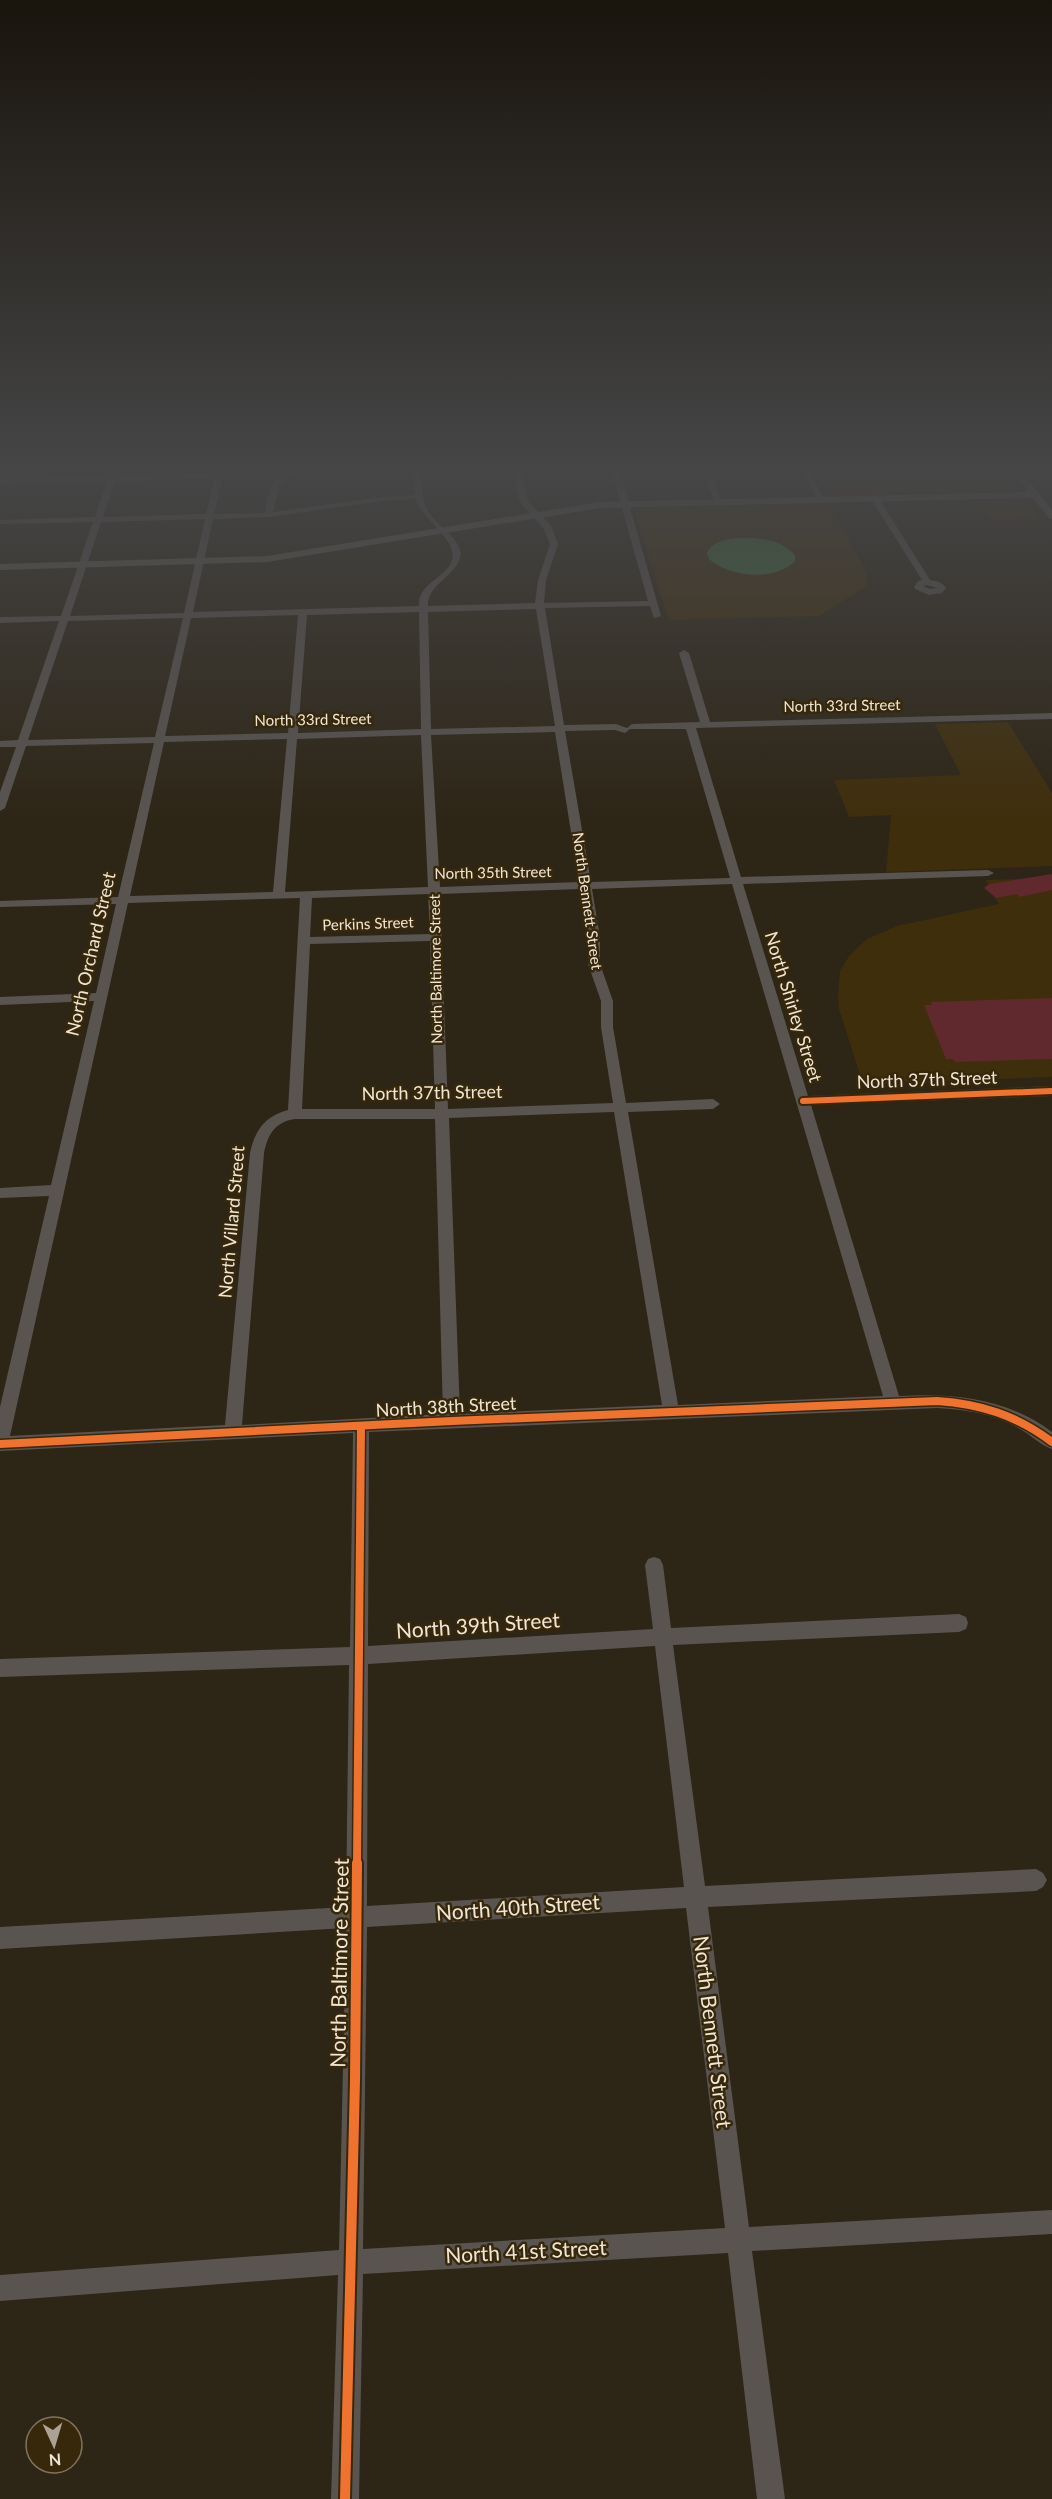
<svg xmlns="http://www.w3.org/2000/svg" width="1052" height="2499" viewBox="0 0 1052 2499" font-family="Lato,sans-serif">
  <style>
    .built { fill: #3f2e0c }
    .green { fill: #5f292e }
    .water { fill: #3e703d }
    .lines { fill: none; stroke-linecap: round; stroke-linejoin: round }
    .minor { fill: #595450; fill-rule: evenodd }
    .major { fill: #635b54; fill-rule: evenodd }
    .cycleway-far2-casing { stroke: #37280c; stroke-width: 10 }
    .cycleway-far1-casing { stroke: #37280c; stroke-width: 11 }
    .cycleway-casing { stroke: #37280c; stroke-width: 14 }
    .cycleway-far2 { stroke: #ef722f; stroke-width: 6 }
    .cycleway-far1 { stroke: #ef722f; stroke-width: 8 }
    .cycleway { stroke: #ef722f; stroke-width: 10 }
    .labels { text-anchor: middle; stroke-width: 5; stroke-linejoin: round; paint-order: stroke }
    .far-street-label { font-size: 15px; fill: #f0e6d6; stroke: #37280c }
    .street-label { font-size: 18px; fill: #f0e6d6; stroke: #37280c }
    .near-street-label { font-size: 21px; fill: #f0e6d6; stroke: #37280c }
  </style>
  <rect width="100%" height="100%" fill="#2d2516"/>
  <path class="built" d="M815 472H1004L1021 491 828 496Z
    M1026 500 1041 519 992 520 979 501Z
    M829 504 866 572 868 585 819 616 669 620 633 508Z
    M1008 722 1052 793V866L886 872 891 815 849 817 834 780 961 775 935 724Z
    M1052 878V1077L863 1084 839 1009 838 993 840 971 849 956 867 939 897 926 999 904 986 880Z"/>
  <path class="green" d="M1052 874V890L1020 897 1017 894 996 898 984 888 989 884Z
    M1052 998V1059L955 1062 953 1059H946L924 1005H932L931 1002Z"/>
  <path class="water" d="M753 538C769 540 784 542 795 555V561C775 582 729 577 709 559L707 553C715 537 737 538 753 538Z"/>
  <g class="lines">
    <path class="minor" d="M110 472H118L116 476 224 472 214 514 265 513C269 491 270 472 298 472L280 484 273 512 382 497 415 495 414 472H422C422 484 421 496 426 507 434 525 456 533 461 553 458 577 427 583 428 606L535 603 538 580 550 544 544 529 520 502 513 472H521L528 501 551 526 558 544 546 580 544 603 648 601 612 472H620L661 616 654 618 650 606 545 608 564 725 616 724 627 728 632 724 700 722 679 653 684 650 689 653 710 722 1052 713V719L696 728 741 877 988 870 994 873 988 876 743 884 808 1096 1052 1086V1096L811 1105 899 1396C955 1393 1006 1398 1052 1432V1449C1040 1445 1031 1435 1020 1429 994 1413 966 1410 937 1408L369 1432 368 1646 653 1629 645 1565 648 1559 654 1557 660 1559 663 1565 671 1628 959 1614 966 1617 968 1623 966 1629 959 1632 673 1645 705 1886 1036 1869 1043 1873 1047 1880 1043 1887 1036 1891 708 1907 749 2227 1052 2210V2234L752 2251 785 2499H757L728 2253 363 2274 359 2499H331L338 2275 0 2301V2275L339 2250 346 1928 0 1949V1927L346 1907 349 1665 0 1677V1659L350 1647 353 1433 0 1451V1407L49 1196 0 1198V1188L51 1185 94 1001 0 1005V997L96 993 116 904 0 907V901L118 897 154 743 26 746 5 808 0 811V792L16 747H0V741L18 740 59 621 0 623V617L61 616 93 522 0 524V520L95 517 107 481 0 483V479L109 476ZM215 478 206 514 103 517 115 481ZM416 499C422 522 470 545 446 570 434 582 418 588 419 606L193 612 213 519 269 517 382 501ZM205 519 184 613 70 616 101 522ZM536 609 555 726 431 729 428 612ZM419 612 421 729 298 733 307 615ZM298 615 288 733 165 736 191 618ZM183 618 155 737 28 740 68 621ZM630 729H686L730 878 591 882 565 731 615 730 625 733ZM555 732 579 882 440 887 431 735ZM421 735 428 887 285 892 297 739ZM287 739 273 892 130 896 164 742ZM732 884 883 1396 678 1405 628 1112 713 1109 720 1104 713 1099 626 1103 613 1027V1001L600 964V937L592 889ZM580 889 588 937V964L601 1001V1027L613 1103 448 1109 440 894ZM428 894 430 934 310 937 312 898ZM300 898 288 1110C265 1116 255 1130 250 1153L225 1425 10 1436 128 903ZM430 941 435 1109H302L310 944ZM614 1112 662 1405 460 1414 449 1118ZM295 1119H435L443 1414 242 1425 264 1153C268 1134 275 1122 295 1119ZM655 1646 684 1887 367 1906 368 1664ZM686 1908 725 2228 363 2249 367 1927Z
      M703 472H711L722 504 715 502Z
      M803 472H811L824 501H818Z
      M872 497H878L930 580C937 581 942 582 946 588L942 593 929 595 915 589 914 587 918 581 922 580 871 499ZM927 585 937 588 930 589 923 586Z"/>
    <path class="major" d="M1013 472H1022L1052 510V519L1049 518 1033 498 600 508 267 562 0 570V564L267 556 600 502 1028 492Z"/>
    <defs>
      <path id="cycleway-far2" d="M803 1101 1052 1091"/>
      <path id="cycleway-far1" d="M0 1444 452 1421 937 1401C981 1404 1016 1415 1052 1442
        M357 1864 361 1427"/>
      <path id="cycleway" d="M345 2499 355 2080 357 1863"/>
    </defs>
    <use href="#cycleway-far2" class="cycleway-far2-casing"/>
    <use href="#cycleway-far1" class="cycleway-far1-casing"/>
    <use href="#cycleway" class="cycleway-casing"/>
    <use href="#cycleway-far2" class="cycleway-far2"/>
    <use href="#cycleway-far1" class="cycleway-far1"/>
    <use href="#cycleway" class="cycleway"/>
  </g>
  <linearGradient id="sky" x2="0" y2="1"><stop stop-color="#19140c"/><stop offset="0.57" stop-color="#464647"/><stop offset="1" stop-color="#464647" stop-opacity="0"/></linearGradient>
  <rect width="1052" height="822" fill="url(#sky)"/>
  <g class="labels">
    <g class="far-street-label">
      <text transform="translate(842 706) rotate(-1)" y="5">North 33rd Street</text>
      <text transform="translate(313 720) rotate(-1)" y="5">North 33rd Street</text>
      <text transform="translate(493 873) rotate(-1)" y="5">North 35th Street</text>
      <text transform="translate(587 901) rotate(82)" y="5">North Bennett Street</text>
      <text transform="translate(368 924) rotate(-2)" y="5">Perkins Street</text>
      <text transform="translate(436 969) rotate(-91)" y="5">North Baltimore Street</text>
    </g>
    <g class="street-label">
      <text transform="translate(91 954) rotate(-77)" y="6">North Orchard Street</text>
      <text transform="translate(793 1007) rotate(73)" y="6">North Shirley Street</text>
      <text transform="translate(927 1080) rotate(-2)" y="6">North 37th Street</text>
      <text transform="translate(432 1093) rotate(-1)" y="6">North 37th Street</text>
      <text transform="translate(232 1222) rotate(-85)" y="6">North Villard Street</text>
      <text transform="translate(446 1407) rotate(-3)" y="6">North 38th Street</text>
    </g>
    <g class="near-street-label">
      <text transform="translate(478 1626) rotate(-4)" y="7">North 39th Street</text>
      <text transform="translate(518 1908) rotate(-4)" y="7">North 40th Street</text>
      <text transform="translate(340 1963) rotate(-89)" y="7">North Baltimore Street</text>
      <text transform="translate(712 2032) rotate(83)" y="7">North Bennett Street</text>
      <text transform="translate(526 2252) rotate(-3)" y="7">North 41st Street</text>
    </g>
  </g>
  <g transform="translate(54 2445) rotate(176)"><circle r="28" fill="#37280c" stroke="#81745d" stroke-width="1.5"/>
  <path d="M0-4.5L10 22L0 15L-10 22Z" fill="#aca293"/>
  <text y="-9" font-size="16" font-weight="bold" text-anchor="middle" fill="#f0e6d6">N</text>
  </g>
</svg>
